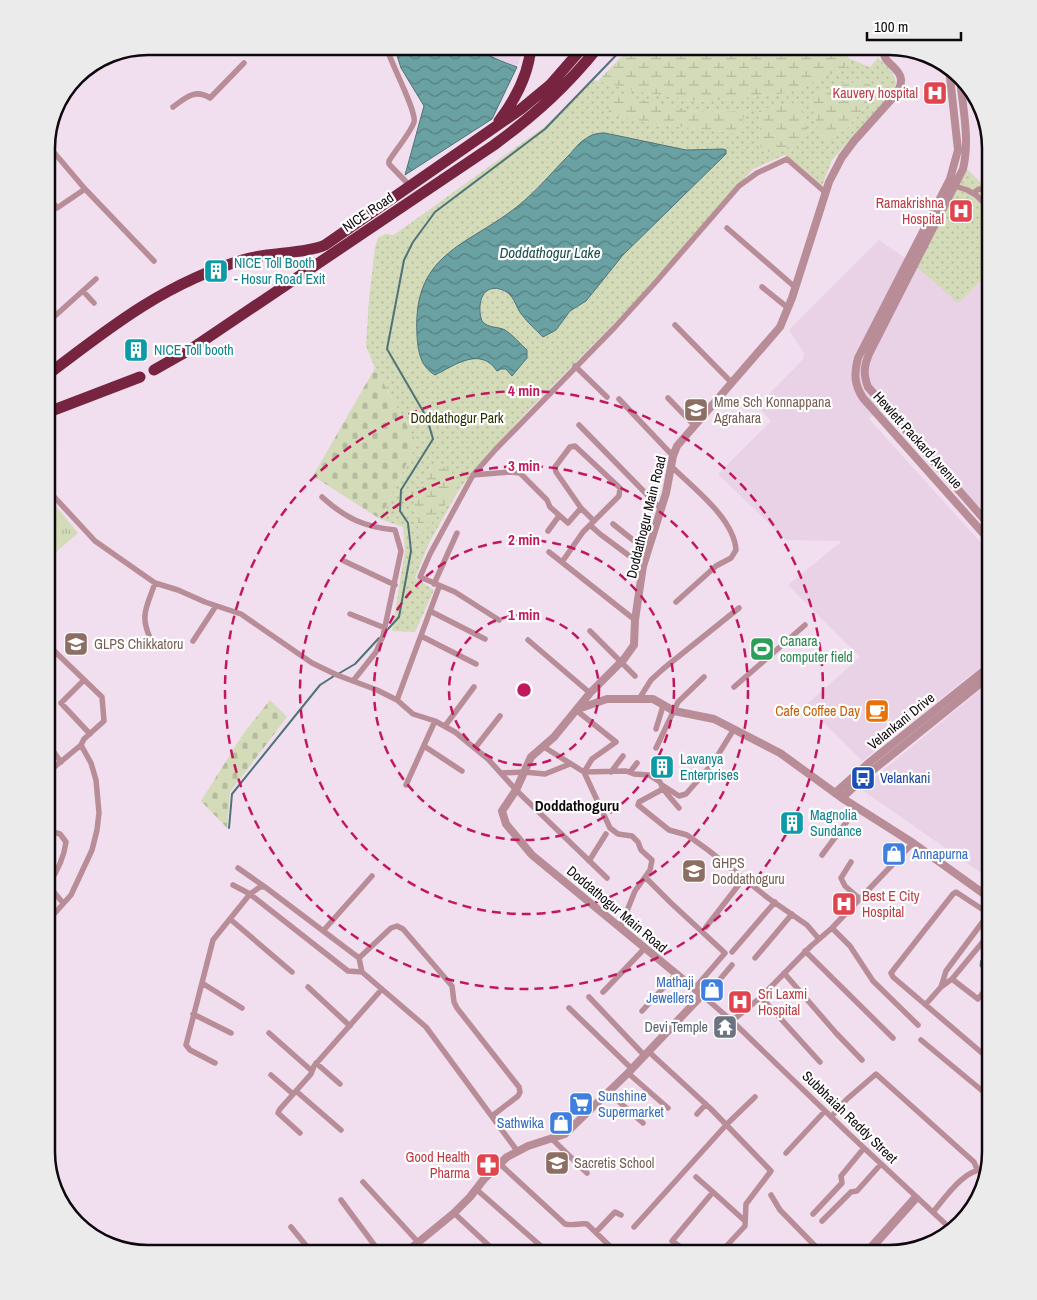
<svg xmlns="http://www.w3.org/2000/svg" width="1037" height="1300" viewBox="0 0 1037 1300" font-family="'Archivo Narrow',sans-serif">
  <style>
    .built { fill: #e9d1e6 }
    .grass { fill: url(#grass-tufts) }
    .wetland { fill: url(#wetland-marsh) }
    .cemetery { fill: url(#cemetery-stones) }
    .park { fill: url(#park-dots); fill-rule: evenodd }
    .water { fill: url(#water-waves); stroke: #4f7376 }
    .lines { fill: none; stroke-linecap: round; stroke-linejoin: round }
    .stream { stroke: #4f7376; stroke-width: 2 }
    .minor { stroke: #b88d97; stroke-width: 5.5 }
    .tertiary { stroke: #b88d97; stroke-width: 8 }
    .motorway { stroke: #772440; stroke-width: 11 }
    .ring { fill: none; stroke: #c2185b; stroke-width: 2.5; stroke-dasharray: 9 6 }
    .labels { text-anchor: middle; stroke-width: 4.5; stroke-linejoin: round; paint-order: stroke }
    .health-label { font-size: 14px; fill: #be3a42; stroke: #fff; text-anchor: end }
    .street-label { font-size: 14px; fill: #0f090e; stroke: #fff }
    .culture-label { font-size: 14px; fill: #0d838f; stroke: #fff; text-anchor: start }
    .education-label { font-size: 14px; fill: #785e54; stroke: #fff; text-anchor: start }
    .park-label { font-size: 14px; fill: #2a3100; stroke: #fff }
    .leisure-label { font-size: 14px; fill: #27864d; stroke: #fff; text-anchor: start }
    .food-label { font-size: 14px; fill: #c56008; stroke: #fff; text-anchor: end }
    .transit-label { font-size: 14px; fill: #164399; stroke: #fff; text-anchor: start }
    .shop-label { font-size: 14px; fill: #366cbe; stroke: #fff; text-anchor: start }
    .worship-label { font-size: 14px; fill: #5b616d; stroke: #fff; text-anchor: end }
    .water-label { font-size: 15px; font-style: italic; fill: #194c4d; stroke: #fff }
    .neighbourhood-label { font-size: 15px; font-weight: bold; fill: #0f090e; stroke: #fff }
    .rim { fill: none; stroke: #0f090e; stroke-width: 2.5 }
    .centre { fill: #c2185b; stroke: #fff; stroke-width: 2.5 }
    .ring-label { font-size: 15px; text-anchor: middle; font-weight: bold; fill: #c2185b; stroke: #fff; stroke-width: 4.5; stroke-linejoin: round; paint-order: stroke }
  </style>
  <defs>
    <pattern id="grass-tufts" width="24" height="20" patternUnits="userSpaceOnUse" patternTransform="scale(1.25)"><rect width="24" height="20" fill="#d3dbb9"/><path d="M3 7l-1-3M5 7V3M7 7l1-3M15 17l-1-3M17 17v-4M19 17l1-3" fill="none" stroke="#b4bb9e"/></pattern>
    <pattern id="wetland-marsh" width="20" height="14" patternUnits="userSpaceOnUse" patternTransform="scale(1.25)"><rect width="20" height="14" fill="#d3dbb9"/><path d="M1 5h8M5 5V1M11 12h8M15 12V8" fill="none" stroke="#b4bb9e"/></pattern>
    <pattern id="cemetery-stones" width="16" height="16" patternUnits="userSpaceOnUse" patternTransform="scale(1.25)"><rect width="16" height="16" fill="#d3dbb9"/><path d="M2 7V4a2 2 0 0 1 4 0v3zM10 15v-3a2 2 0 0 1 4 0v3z" fill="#b4bb9e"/></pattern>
    <pattern id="park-dots" width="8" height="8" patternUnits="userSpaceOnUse" patternTransform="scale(1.25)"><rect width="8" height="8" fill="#d3dbb9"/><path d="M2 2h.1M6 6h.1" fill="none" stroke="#b4bb9e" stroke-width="1.8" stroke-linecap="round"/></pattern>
    <pattern id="water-waves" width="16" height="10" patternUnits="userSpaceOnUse" patternTransform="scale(1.25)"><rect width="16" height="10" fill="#6aa1a3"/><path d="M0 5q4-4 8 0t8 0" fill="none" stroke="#568183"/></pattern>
  </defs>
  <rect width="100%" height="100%" fill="#f1dfef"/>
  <path class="built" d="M475 46H525L517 67 502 61 480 51Z
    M879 240 921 269 958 302 991 274V522L885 404 869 419 991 554V659L862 761 806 705 860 657 788 585 842 541 786 540 718 474 771 421 758 406 803 359 804 353 789 330Z
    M991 681V880L861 789Z"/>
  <path class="grass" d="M46 494 78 533 46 561Z"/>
  <path class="wetland" d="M632 46H817L820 49 850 50 845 69 788 93 703 102 635 91 598 81Z
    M866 82 874 87 875 95 846 130 827 139 819 133 809 96 847 83Z
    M613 92 699 112 745 111 741 134 648 123 607 113Z
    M800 102 809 133 778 154 760 150 759 110Z
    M434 463 451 470 457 488 438 516 419 538 418 522 414 505 425 479Z"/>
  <path class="cemetery" d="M375 368 417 443 380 519 313 476Z
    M270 700 287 717 230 792 227 828 201 801 243 734Z"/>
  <path class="park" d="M848 58 870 67 878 58C888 68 899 75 895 89L832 160 822 186 785 155 753 169 633 304 525 414 476 468 459 490 429 543 415 578 434 590 415 632 392 631 405 550 403 527 380 519 417 443 375 368 366 346 369 299 375 248 378 238 385 234 394 235 544 127 594 80 635 91 703 102 788 93 845 69ZM866 82 874 87 875 95 846 130 827 139 819 133 809 96 847 83ZM613 93 699 112 745 111 741 134 648 123 608 113ZM800 102 808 133 778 154 760 150 759 110ZM600 133H610L619 137 686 150 723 149H724L726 155 623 255 586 301 570 311 556 330 543 337C536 331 528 323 522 315 515 306 517 298 504 291 483 279 476 306 482 321 490 330 502 327 511 335V376L506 369 497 371C479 347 455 365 435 374L419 353 417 337V318L421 294 431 271 445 255 510 212 526 199 582 141 590 136ZM434 464 451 470 457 488 438 516 419 537 418 522 414 505 425 479Z
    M967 169 991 193V272L958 303 917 267Z"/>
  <path class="water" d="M394 46H475C487 56 503 62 517 67L492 119 405 175 424 106 401 68Z
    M605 133 686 150 723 149 726 150V154L623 255 586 301 570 311 556 330 543 337C536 330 528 323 522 315 515 307 515 293 500 289 480 284 477 308 482 321 489 329 497 326 505 330 513 335 520 344 527 350V358L512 376 506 369H501L497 371C480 346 455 365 435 375 420 366 418 351 417 335 412 248 473 246 525 200 541 186 554 170 568 156 574 150 579 142 587 138 592 134 598 133 605 133Z
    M985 956H991V973L985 972 980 966 981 960Z"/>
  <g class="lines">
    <path class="stream" d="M388 629 399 617 411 551 408 523 400 511 401 490 433 439 427 418 387 349 404 260 413 242 435 212 545 129 625 46
      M338 674 355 664 379 638
      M229 828 232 794 320 685 334 676"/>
    <path class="minor" d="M386 46C390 62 417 111 414 122 411 132 395 151 389 161V164L411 187
      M173 107C185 98 195 88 210 98L244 63
      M46 143 85 189 154 261
      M955 186 967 190 976 195 991 210
      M46 193 57 208 85 189
      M973 193 979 189 991 191
      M727 228 796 288
      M762 287 788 308
      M83 291 94 303
      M46 324 96 279
      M675 325 732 383
      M575 366 607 397
      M668 398 695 426
      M619 399 673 456
      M579 425 661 509
      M671 466C692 487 734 518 736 550L731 558 716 566 676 602
      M473 475 510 472 520 473 547 500 550 507 568 523 581 508
      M46 488 95 541 155 583 178 590 205 602 241 614 312 663 337 675 377 690 397 700 413 714 435 721 455 732 488 759 516 790 607 878
      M322 497C345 518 364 527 395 530L401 551 383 636 376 652 353 681
      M613 524 648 552
      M590 525 600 534 643 566
      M548 531 559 516
      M549 552 635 620
      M344 561 395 585
      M562 562 583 532 619 496 620 488 575 446 570 447 555 467 556 472 581 508 594 521
      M434 584 457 533
      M430 611 485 639
      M350 614 385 628
      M499 620 455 592 420 577 430 554 473 475 496 449 615 327 655 283 739 186 757 173 787 159 826 193
      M590 631 635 676
      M421 636 476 664
      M151 640C139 615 147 607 155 583
      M528 640 590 693
      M193 641 216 606
      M84 680 61 703 90 734
      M734 687 805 625
      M639 699 651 680 663 669 739 608
      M397 700 439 587
      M576 710 616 742 592 759 584 772 610 828 618 834 632 836 638 842 641 850 652 860 650 870 635 891 620 928
      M445 726 474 687
      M656 729 663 706
      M46 741 61 762
      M424 746 462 771
      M544 747 584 772 626 771 634 774 649 775 660 782 663 789 679 808
      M475 748 500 716
      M656 748 678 702 704 677
      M611 772 623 756
      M630 772 637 763
      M501 773 524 772 545 774 570 764
      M46 774 81 745 84 739 104 721 102 697 46 643
      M406 785 435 721
      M662 785 679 796 686 794 713 763 734 729
      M663 789 639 802 638 805 669 830 687 835 708 850 768 898 807 925 819 939
      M46 830 60 834 66 842C64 858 57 872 48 885L63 903
      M822 855 857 808
      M589 861 606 834
      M851 862 841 878 845 886 860 899
      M238 868 265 887
      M645 877 671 903 725 953 694 989
      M233 885 250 894 260 887H265L359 958 362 972
      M230 919 292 972
      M46 923 71 895 92 850 97 830 99 813 96 780 91 763 81 745
      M706 927 744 878
      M832 928 850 946 873 981 918 1025
      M323 931 372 876
      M983 942 991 947
      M805 951 893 1038
      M732 952 775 902
      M359 958 391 928 397 926 403 929 452 986 454 1002 457 1008 519 1087 520 1092 518 1096 492 1116
      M755 958 792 914
      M784 973 836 1033 862 1060
      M952 979 978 999 991 983
      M202 983 242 1008
      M308 987 350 1026
      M941 987 946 971 990 912
      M603 992 645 948
      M702 995 732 1021 761 997 811 946 832 928 913 843
      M589 997 644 1055
      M705 997 732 965
      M761 997 820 1062
      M926 1004 941 987 952 979 991 932
      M569 1008 632 1069
      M642 1011 676 974
      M193 1014 231 1033
      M732 1021 849 1134 952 1230
      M269 1033 312 1071
      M921 1040 991 1098
      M648 1051 711 1109 771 1171 746 1204 745 1226 719 1254
      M991 1051 988 1053H982L893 977 891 973 953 894 956 892 991 915
      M215 1063 190 1050 186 1045 213 940 250 894 348 971 362 972 426 1027 518 1152
      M316 1063 340 1084
      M628 1073 668 1108
      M271 1075 293 1094
      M296 1091 341 1130
      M608 1092 643 1123
      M697 1114 706 1104
      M831 1117 847 1099 876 1074 974 1162 977 1169
      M300 1133 278 1113 280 1109 311 1074 314 1066 382 989
      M551 1138 587 1173
      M786 1153 825 1111
      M500 1164 565 1224C573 1226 579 1223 587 1224L618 1254
      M696 1177 713 1192
      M363 1182 418 1242
      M476 1189 550 1254
      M771 1195 780 1210 823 1254
      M341 1200 381 1254
      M933 1212C945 1198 965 1167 986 1170
      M454 1213 498 1254
      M813 1214 842 1183 841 1176 864 1148
      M822 1221 851 1192 857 1191 881 1164
      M291 1227 313 1254
      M634 1227 727 1124 755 1097
      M596 1232 615 1212 621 1215
      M416 1244 424 1254
      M568 1254 569 1252 571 1254
      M691 1254 672 1241 713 1192 745 1221
      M863 1254 915 1196
      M868 1254 918 1198"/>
    <path class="tertiary" d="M949 68 958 150 950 179 858 358C854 374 854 384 863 398L991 542
      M960 79C963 109 970 140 963 169L869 354C864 366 863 374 868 387L991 527
      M578 709 607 699H653L674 711 714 719 780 753 842 798 913 843 991 899
      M835 793 871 761 991 665
      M842 798 863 778 991 675
      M404 1254 454 1213 470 1197 484 1179 507 1157 528 1146 565 1134 628 1073 702 995 532 855 506 824 502 811 516 790 531 757 554 737 590 693 624 659 634 645 635 620 643 566 666 493 673 456 677 446 780 327 792 298 829 182 842 157 854 141 897 93C912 67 880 68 883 46"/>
    <path class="motorway" d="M499 121C515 100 529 73 531 46
      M154 370 191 349 494 145C536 114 567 86 599 46
      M46 376C111 326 167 282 246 259 270 252 305 254 325 245L521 109 550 85 584 46
      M46 413 140 377"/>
  </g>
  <g class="ring">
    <circle cx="524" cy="690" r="75"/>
    <circle cx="524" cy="690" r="150"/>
    <circle cx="524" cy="690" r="224"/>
    <circle cx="524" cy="690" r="299"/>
  </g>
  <defs>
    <symbol id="hospital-square" viewBox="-11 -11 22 22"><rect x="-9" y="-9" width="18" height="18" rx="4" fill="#e0444e" stroke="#fff"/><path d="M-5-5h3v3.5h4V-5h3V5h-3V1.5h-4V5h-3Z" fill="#fff"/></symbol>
    <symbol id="building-square" viewBox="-11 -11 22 22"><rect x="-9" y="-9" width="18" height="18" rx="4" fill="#0f9aa8" stroke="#fff"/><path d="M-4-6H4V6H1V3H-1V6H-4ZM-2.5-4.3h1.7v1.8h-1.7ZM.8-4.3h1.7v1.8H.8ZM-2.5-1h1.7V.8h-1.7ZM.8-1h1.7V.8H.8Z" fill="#fff"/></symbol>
    <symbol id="school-square" viewBox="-11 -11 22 22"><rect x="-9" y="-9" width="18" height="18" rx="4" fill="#8d6e63" stroke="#fff"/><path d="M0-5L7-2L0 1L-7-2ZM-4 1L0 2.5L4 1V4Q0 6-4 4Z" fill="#fff"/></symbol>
    <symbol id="stadium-square" viewBox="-11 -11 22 22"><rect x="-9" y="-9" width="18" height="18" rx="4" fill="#2e9e5b" stroke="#fff"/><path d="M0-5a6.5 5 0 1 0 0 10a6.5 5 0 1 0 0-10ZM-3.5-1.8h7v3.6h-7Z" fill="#fff"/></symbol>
    <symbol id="cafe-square" viewBox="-11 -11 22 22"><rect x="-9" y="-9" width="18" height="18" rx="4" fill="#e8710a" stroke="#fff"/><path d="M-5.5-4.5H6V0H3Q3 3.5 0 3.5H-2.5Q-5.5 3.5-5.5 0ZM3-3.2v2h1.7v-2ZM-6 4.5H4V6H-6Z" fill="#fff"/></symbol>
    <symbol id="bus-square" viewBox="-11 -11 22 22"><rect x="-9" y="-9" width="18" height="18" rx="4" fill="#1a4fb4" stroke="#fff"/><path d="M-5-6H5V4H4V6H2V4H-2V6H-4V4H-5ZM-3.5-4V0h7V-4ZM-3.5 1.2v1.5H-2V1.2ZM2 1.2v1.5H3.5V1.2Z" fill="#fff"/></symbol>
    <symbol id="shop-square" viewBox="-11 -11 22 22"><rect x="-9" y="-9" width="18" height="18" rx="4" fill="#3f7fe0" stroke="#fff"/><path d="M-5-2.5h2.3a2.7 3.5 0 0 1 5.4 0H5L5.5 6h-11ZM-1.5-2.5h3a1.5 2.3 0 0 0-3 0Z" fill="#fff"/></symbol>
    <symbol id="temple-square" viewBox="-11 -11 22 22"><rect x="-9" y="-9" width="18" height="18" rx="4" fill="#6b7280" stroke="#fff"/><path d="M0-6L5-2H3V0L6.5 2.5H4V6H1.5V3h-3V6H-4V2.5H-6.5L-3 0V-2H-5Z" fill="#fff"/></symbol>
    <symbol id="supermarket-square" viewBox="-11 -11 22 22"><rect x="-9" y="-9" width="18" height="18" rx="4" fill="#3f7fe0" stroke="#fff"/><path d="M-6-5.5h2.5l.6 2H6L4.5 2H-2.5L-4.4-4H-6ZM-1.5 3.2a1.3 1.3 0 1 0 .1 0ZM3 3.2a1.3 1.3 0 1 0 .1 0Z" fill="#fff"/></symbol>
    <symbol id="pharmacy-square" viewBox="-11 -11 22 22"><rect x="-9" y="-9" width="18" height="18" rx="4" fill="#e0444e" stroke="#fff"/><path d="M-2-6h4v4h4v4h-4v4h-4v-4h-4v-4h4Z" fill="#fff"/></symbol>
  </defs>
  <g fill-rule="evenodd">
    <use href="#hospital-square" x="921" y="79" width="28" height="28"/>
    <use href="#hospital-square" x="947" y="197" width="28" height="28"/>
    <use href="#building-square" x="202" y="257" width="28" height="28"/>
    <use href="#building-square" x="122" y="336" width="28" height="28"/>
    <use href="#school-square" x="682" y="396" width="28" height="28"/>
    <use href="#school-square" x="62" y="630" width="28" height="28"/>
    <use href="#stadium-square" x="748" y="635" width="28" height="28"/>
    <use href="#cafe-square" x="863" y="697" width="28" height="28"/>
    <use href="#building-square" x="648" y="753" width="28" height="28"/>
    <use href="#bus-square" x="849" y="764" width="28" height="28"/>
    <use href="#building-square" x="778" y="809" width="28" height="28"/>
    <use href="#shop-square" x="880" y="840" width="28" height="28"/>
    <use href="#school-square" x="680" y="857" width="28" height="28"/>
    <use href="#hospital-square" x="830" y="890" width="28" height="28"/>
    <use href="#shop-square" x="698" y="976" width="28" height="28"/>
    <use href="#hospital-square" x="726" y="988" width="28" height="28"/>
    <use href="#temple-square" x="711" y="1013" width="28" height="28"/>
    <use href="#supermarket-square" x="567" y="1090" width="28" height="28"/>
    <use href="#shop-square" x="547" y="1109" width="28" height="28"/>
    <use href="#school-square" x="543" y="1149" width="28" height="28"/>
    <use href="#pharmacy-square" x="474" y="1151" width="28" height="28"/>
  </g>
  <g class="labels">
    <g class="health-label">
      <text x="918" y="98">Kauvery hospital</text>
      <text x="944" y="208">Ramakrishna<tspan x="944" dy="16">Hospital</tspan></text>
      <text x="862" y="901" text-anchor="start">Best E City<tspan x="862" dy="16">Hospital</tspan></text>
      <text x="758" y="999" text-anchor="start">Sri Laxmi<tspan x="758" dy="16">Hospital</tspan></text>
      <text x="470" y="1162">Good Health<tspan x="470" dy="16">Pharma</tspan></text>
    </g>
    <g class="street-label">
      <text transform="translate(368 212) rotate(-34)" y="5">NICE Road</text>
      <text transform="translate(918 440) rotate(48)" y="5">Hewlett Packard Avenue</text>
      <text transform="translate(646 517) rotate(-76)" y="5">Doddathogur Main Road</text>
      <text transform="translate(901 721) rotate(-39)" y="5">Velankani Drive</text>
      <text transform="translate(617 909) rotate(40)" y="5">Doddathogur Main Road</text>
      <text transform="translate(850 1117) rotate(44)" y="5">Subbhaiah Reddy Street</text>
    </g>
    <g class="culture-label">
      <text x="234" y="268">NICE Toll Booth<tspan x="234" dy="16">- Hosur Road Exit</tspan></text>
      <text x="154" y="355">NICE Toll booth</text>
      <text x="680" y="764">Lavanya<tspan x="680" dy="16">Enterprises</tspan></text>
      <text x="810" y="820">Magnolia<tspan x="810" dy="16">Sundance</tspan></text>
    </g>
    <g class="education-label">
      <text x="714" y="407">Mme Sch Konnappana<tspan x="714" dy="16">Agrahara</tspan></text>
      <text x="94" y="649">GLPS Chikkatoru</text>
      <text x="712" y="868">GHPS<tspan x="712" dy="16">Doddathoguru</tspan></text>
      <text x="574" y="1168">Sacretis School</text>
    </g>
    <g class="park-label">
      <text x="457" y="423">Doddathogur Park</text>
    </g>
    <g class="leisure-label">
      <text x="780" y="646">Canara<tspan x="780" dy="16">computer field</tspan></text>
    </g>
    <g class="food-label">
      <text x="860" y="716">Cafe Coffee Day</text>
    </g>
    <g class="transit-label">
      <text x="880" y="783">Velankani</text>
    </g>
    <g class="shop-label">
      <text x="912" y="859">Annapurna</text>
      <text x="694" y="987" text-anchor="end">Mathaji<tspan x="694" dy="16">Jewellers</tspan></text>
      <text x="598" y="1101">Sunshine<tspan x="598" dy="16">Supermarket</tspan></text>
      <text x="544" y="1128" text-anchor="end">Sathwika</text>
    </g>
    <g class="worship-label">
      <text x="708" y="1032">Devi Temple</text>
    </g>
    <g class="water-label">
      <text x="550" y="258">Doddathogur Lake</text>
    </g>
    <g class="neighbourhood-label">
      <text x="577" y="811">Doddathoguru</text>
    </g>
  </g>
  <path d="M0 0H1037V1300H0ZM148 55H889A93 93 0 0 1 982 148V1152A93 93 0 0 1 889 1245H148A93 93 0 0 1 55 1152V148A93 93 0 0 1 148 55Z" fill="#ecebec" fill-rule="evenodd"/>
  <path class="rim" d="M148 55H889A93 93 0 0 1 982 148V1152A93 93 0 0 1 889 1245H148A93 93 0 0 1 55 1152V148A93 93 0 0 1 148 55Z"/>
  <circle cx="524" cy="690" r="8" class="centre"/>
  <g class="ring-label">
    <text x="524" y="396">4 min</text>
    <text x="524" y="471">3 min</text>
    <text x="524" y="545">2 min</text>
    <text x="524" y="620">1 min</text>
  </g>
  <path d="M867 32v8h94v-8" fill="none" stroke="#0f090e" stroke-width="2.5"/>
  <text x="874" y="32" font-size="15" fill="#0f090e" stroke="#ffffff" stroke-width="4" paint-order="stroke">100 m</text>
</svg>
